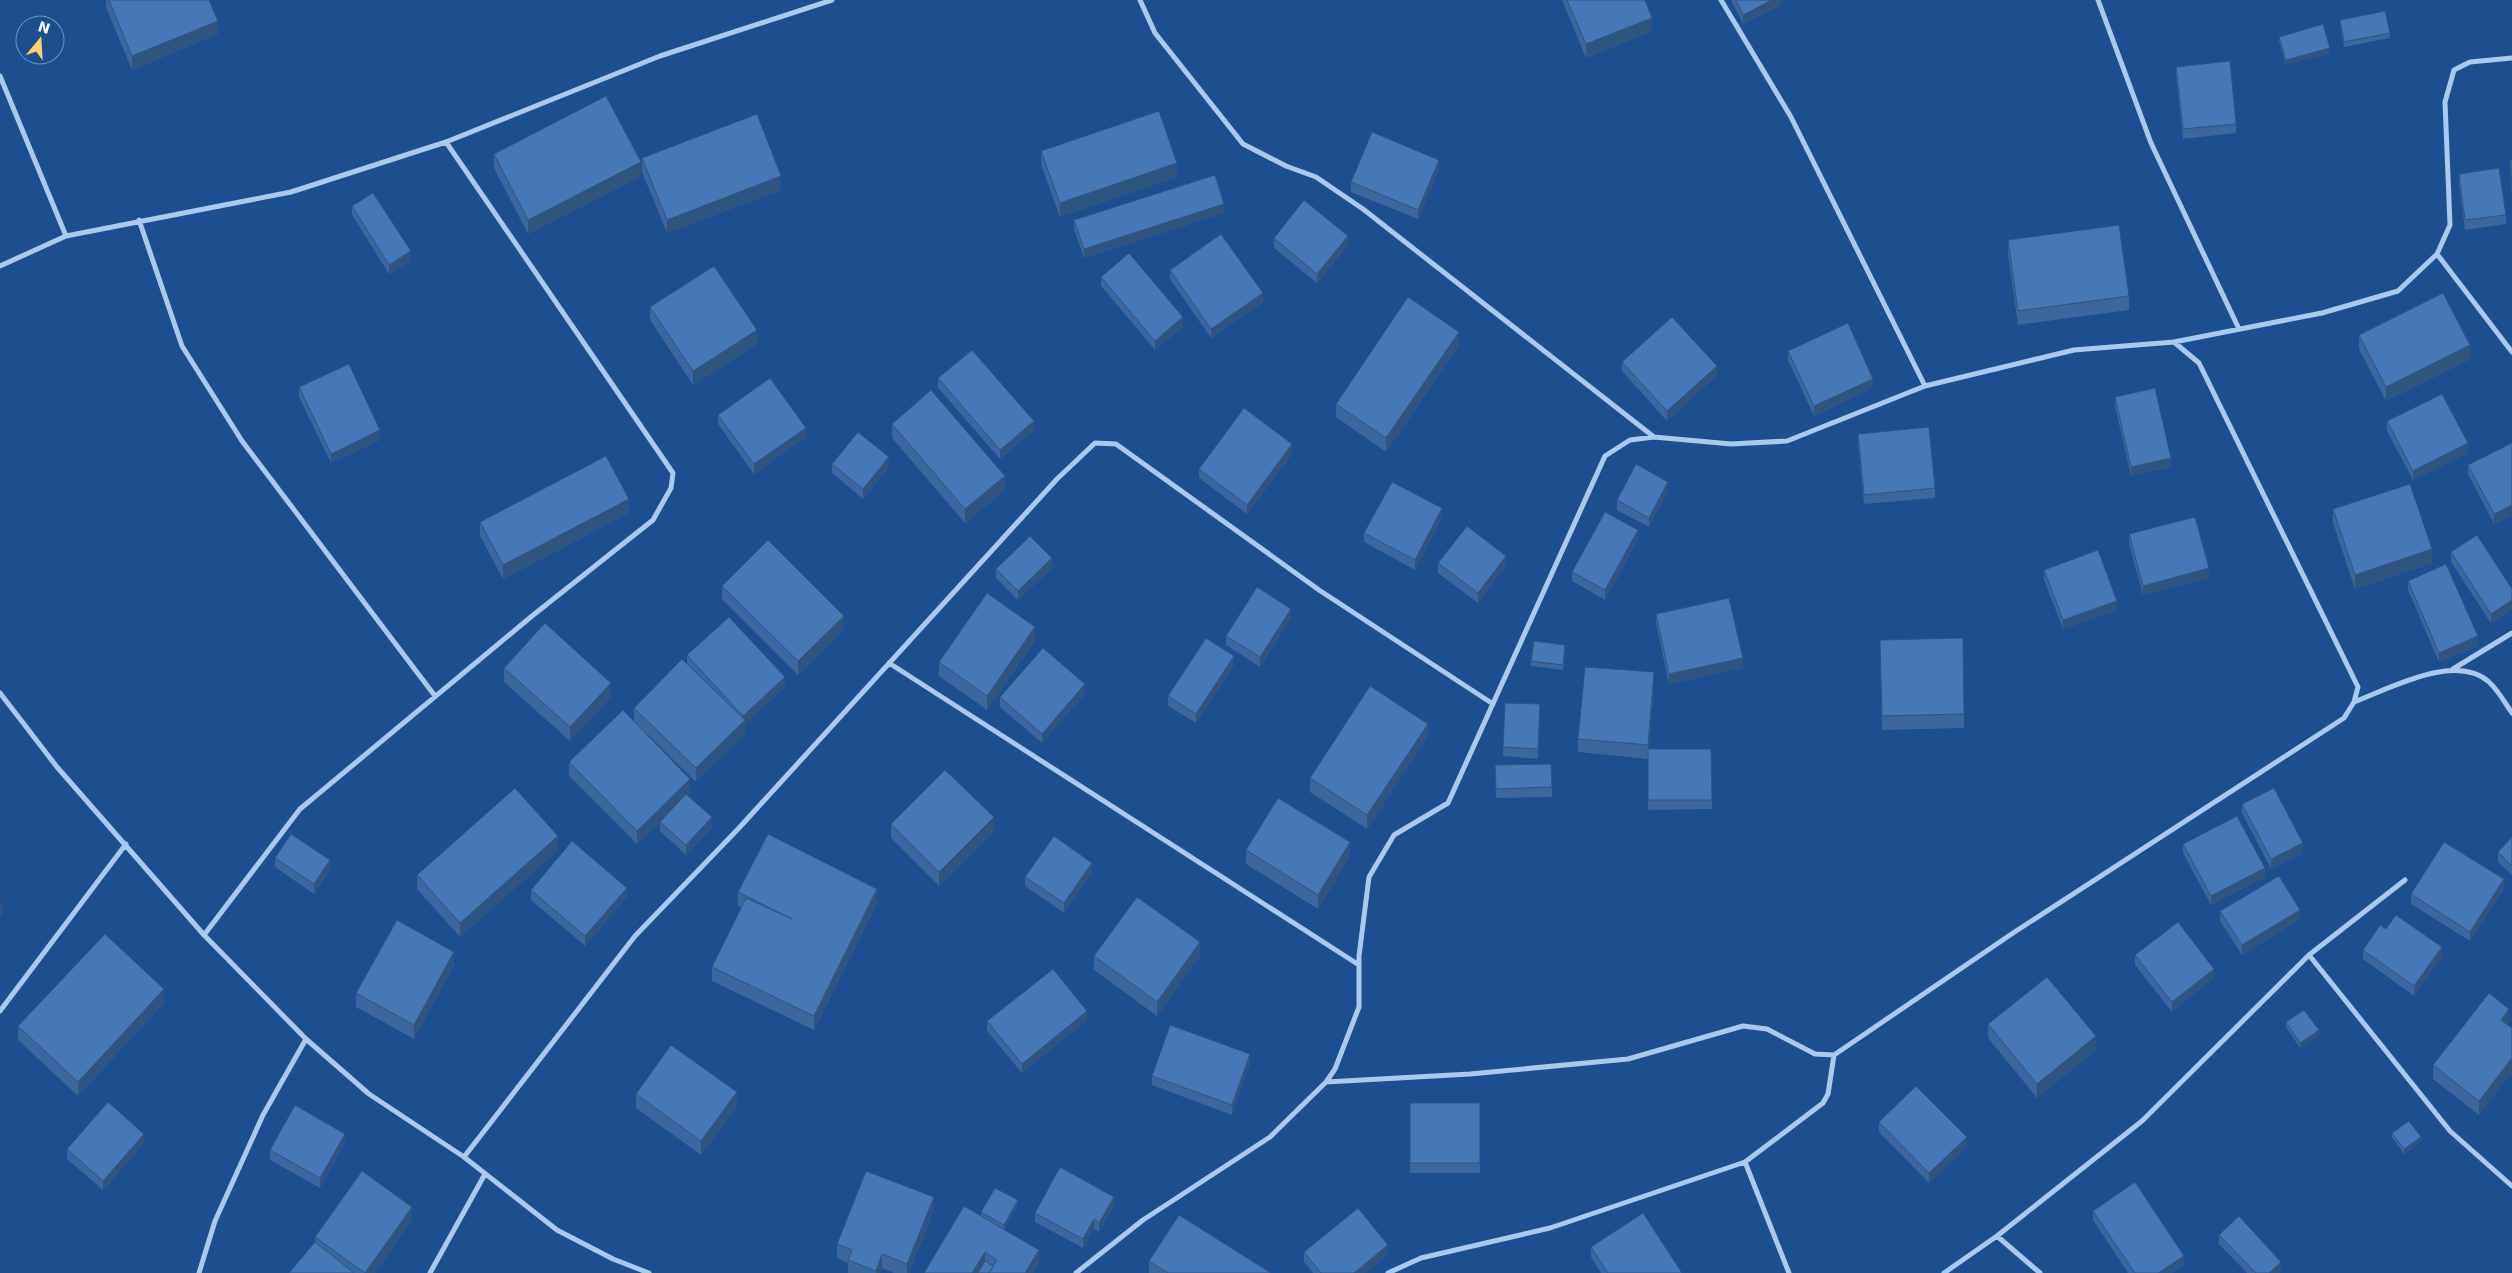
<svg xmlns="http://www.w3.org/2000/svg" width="2512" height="1273" viewBox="0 0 2512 1273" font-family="'DejaVu Sans',sans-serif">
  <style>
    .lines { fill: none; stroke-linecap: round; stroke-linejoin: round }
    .street { stroke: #a9c9ee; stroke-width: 5 }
    .wall { fill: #3a679d }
    .shaded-wall { fill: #305480 }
    .building { fill: #4478b7; stroke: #305480 }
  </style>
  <rect width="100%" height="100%" fill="#1b4f8f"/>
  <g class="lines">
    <path class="street" d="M1140 0 1155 33 1243 144 1286 166 1316 177 1363 209 1654 437
      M1721 0 1791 117 1925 386
      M2098 0 2151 143 2239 329
      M0 76 66 236
      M139 220 182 346 242 441 435 696
      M2437 254 2512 352
      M0 266 66 236 291 192 446 142 660 56 832 0
      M2174 342 2322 313 2398 291 2437 254 2450 225 2445 102 2454 70 2470 62 2512 58
      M889 663 1359 965
      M2453 669 2512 633
      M0 693 57 767 204 935 306 1039 369 1094 464 1157 557 1230 613 1259 649 1273
      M2354 702C2389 689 2455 652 2489 682 2498 690 2505 703 2512 713
      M204 935 300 809 532 616 653 520 671 488 673 473 446 142
      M2309 955 2450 1131 2512 1186
      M0 1011 126 844
      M464 1157 635 936 739 828 1057 479 1095 443 1116 444 1319 590 1493 704
      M1745 1162 1789 1273
      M1997 1236 2040 1273
      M199 1273 215 1221 263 1115 306 1039
      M430 1273 485 1174
      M1076 1273 1143 1220 1270 1137 1326 1082 1335 1069 1359 1007V956L1369 877 1394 835 1448 803 1605 456 1630 440 1654 437 1731 444 1787 441 1925 386 2074 350 2174 342 2199 363 2358 687 2354 702 2344 718 2013 933 1834 1055 1815 1054 1767 1029 1743 1026 1628 1059 1470 1074 1326 1082
      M1388 1273 1421 1258 1550 1228 1745 1162 1823 1103 1828 1094 1834 1055
      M1944 1273 1997 1236 2142 1121 2309 955 2405 880"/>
  </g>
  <path class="wall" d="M106 0H209L218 34 132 70 106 7Z
    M1562 0H1645L1652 31 1586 58Z
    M1731 0H1781V5L1743 24Z
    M2340 20 2390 33V38L2344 47 2340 25Z
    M2279 37 2330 53 2286 65 2279 41Z
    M2176 67 2236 124V133L2183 139 2176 76Z
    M1041 151 1177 177 1060 217 1041 165Z
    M494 154 641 176 528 234 494 168Z
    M642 158 781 190 667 233 642 172Z
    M2510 160H2512V195L2510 170Z
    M1439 169 1418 219 1351 192V182Z
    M2459 174 2506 215V224L2465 230 2459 184Z
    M352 206 411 261 389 274 352 215Z
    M1224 213 1084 258 1074 229V220Z
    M1274 238 1348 245 1317 283 1274 248Z
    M2008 240 2129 296V310L2018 325 2008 254Z
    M1170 270 1263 302 1211 338 1170 279Z
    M1101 277 1183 327 1155 350 1101 286Z
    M650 307 757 344 693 385 650 320Z
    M2359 335 2470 359 2386 401 2359 349Z
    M1459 346 1386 452 1336 417V404Z
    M1788 351 1873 388 1814 416 1788 360Z
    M1622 362 1717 375 1667 421 1622 371Z
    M938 378 1034 430 1000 459 938 388Z
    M299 387 380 440 331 463 299 397Z
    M2115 397 2171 467 2131 476 2115 406Z
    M718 415 806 437 754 474 718 424Z
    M2387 421 2468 453 2413 480 2387 431Z
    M892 424 1005 490 965 523 892 438Z
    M1858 434 1935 488V498L1864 504 1858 444Z
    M2512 443V515L2494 524 2468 474V465Z
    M1292 454 1247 514 1199 478V469Z
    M832 464 889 467 863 499 832 473Z
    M1668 491 1649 527 1617 510V500Z
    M2333 509 2432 563 2355 589 2333 523Z
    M629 513 503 579 480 536V522Z
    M1442 518 1415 570 1364 542V533Z
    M2129 534 2209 578 2143 595 2129 544Z
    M1638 539 1605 600 1572 581V572Z
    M2451 552 2512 589V610L2491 623 2451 562Z
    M1438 563 1506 565 1478 603 1438 573Z
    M1052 568 1018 600 996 578V569Z
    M2044 570 2117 610 2063 629 2044 580Z
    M2408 581 2478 646 2439 662 2408 590Z
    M722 586 844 630 798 675 722 599Z
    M1656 614 1743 668 1669 684 1656 623Z
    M1291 618 1260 667 1226 645V636Z
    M1035 641 987 710 939 676V662Z
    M1565 650 1563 670 1531 666V661Z
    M1880 654 1964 714V728L1882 730Z
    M687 655 785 687 745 724V734L696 782 646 733 690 793 688 795 712 827 686 855 660 831V822L637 844 569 776V762L634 721V708L687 664Z
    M1234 665 1196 723 1168 706V696Z
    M504 668 611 697 570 741 504 682Z
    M1654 686 1649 749H1711L1712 809 1648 810V759L1578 752V739Z
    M1085 694 1042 743 1000 707V697Z
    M1540 714 1538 759 1503 756V747Z
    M1428 737 1367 829 1310 792V778Z
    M1495 765 1552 787V797L1496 798Z
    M2242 804 2303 853 2271 869 2242 813Z
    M891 824 994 831 939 886 891 838Z
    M2512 837V875L2498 862V852Z
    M2183 844 2265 877 2211 905 2183 853Z
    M558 850 460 937 417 889V875Z
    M1246 850 1350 856 1318 909 1246 864Z
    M275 858 330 870 314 894 275 867Z
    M1092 873 1064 913 1025 886V877Z
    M2504 889 2470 941 2411 904V894Z
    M531 890 627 897 585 946 531 900Z
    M738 892 877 903 814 1030 712 981V967L741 908 738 906Z
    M2220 911 2300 919 2242 955 2220 921Z
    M2386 929 2442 956 2414 996 2363 959V950Z
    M2135 955 2214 978 2172 1012 2135 965Z
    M1094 956H1200L1157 1016 1094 970Z
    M454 965 414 1039 356 1007V993Z
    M164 1003 78 1096 18 1040V1026Z
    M1087 1020 1022 1073 987 1031V1021Z
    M2286 1022 2319 1035 2300 1048 2286 1027Z
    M2509 1023 2508 1025 2512 1028V1072L2479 1115 2433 1079V1065Z
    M1988 1024 2096 1050 2037 1098 1988 1038Z
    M1250 1064 1232 1115 1152 1085V1076Z
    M636 1094 737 1106 701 1155 636 1108Z
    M1410 1103H1480V1173H1410Z
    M1879 1122 1967 1146 1929 1183 1879 1132Z
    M2392 1133 2421 1142 2404 1154 2392 1137Z
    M144 1143 103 1190 67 1159V1149Z
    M345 1143 320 1188 270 1160V1150Z
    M1018 1205 1004 1230 1039 1264 1033 1273H924L981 1216V1212Z
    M1114 1206 1099 1232 1094 1229 1083 1248 1035 1222V1213Z
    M934 1211 909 1273H894L882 1268 880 1273H848V1263L837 1258V1244Z
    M2093 1211 2184 1265 2172 1273H2128L2093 1220Z
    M412 1220 375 1273H289L315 1242V1237Z
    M2219 1235 2281 1271 2279 1273H2247L2219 1244Z
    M1591 1247 1682 1273H1601L1591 1257Z
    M1304 1252 1388 1254 1365 1273H1313L1304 1262Z
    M1149 1261 1271 1273H1149Z"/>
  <path class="shaded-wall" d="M1772 0H1781V5L1743 24V15Z
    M1652 18V31L1586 58V44Z
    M218 21V34L132 70V56Z
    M2330 48V53L2286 65V60Z
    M1439 160V169L1418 219V210Z
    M641 162V176L528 234V220Z
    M1177 163V177L1060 217V203Z
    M781 176V190L667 233V220Z
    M1224 204V213L1084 258V249Z
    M1348 236V245L1317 283V274Z
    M411 251V261L389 274V265Z
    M1263 293V302L1211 338V329Z
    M1183 317V327L1155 350V341Z
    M757 330V344L693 385V371Z
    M1459 332V346L1386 452V438Z
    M2470 345V359L2386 401V387Z
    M1717 366V375L1667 421V411Z
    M1873 379V388L1814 416V406Z
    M1034 421V430L1000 459V450Z
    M806 428V437L754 474V464Z
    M380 430V440L331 463V454Z
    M2468 443V453L2413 480V471Z
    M1292 444V454L1247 514V505Z
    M889 457V467L863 499V489Z
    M2171 458V467L2131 476V467Z
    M1005 476V490L965 523V509Z
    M1668 482V491L1649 527V518Z
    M629 499V513L503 579V565Z
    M2512 505V515L2494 524V514Z
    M1442 508V518L1415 570V560Z
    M1638 530V539L1605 600V590Z
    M2432 549V563L2355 589V575Z
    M1506 556V565L1478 603V593Z
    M1052 558V568L1018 600V591Z
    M2209 568V578L2143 595V586Z
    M2512 600V610L2491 623V614Z
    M2117 601V610L2063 629V620Z
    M1291 609V618L1260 667V657Z
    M844 616V630L798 675V661Z
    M1035 627V641L987 710V696Z
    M2478 636V646L2439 662V653Z
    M1234 656V665L1196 723V714Z
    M1743 658V668L1669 684V674Z
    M1654 672V686L1648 759V745Z
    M785 677V687L745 724V734L696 782V768L743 721V716Z
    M611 683V697L570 741V727Z
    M1085 684V694L1042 743V734Z
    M1428 724V737L1367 829V815Z
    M690 779V793L637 844V831Z
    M712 817V827L686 855V845Z
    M994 817V831L939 886V872Z
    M558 836V850L460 937V923Z
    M1350 842V856L1318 909V895Z
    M2303 843V853L2271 869V859Z
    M330 860V870L314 894V884Z
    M1092 863V873L1064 913V903Z
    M2265 868V877L2211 905V896Z
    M2504 879V889L2470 941V932Z
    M627 888V897L585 946V936Z
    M877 889V903L814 1030V1016Z
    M3 900V914L0 918V904Z
    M2300 910V919L2242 955V945Z
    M1200 942V956L1157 1016V1002Z
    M2442 947V956L2414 996V986Z
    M454 952V965L414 1039V1025Z
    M2214 969V978L2172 1012V1002Z
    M164 989V1003L78 1096V1082Z
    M2509 1009V1023L2501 1034V1020Z
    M1087 1011V1020L1022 1073V1064Z
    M2319 1030V1035L2300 1048V1043Z
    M2096 1036V1050L2037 1098V1084Z
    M1250 1054V1064L1232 1115V1105Z
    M2512 1058V1072L2479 1115V1101Z
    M737 1092V1106L701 1155V1141Z
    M144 1134V1143L103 1190V1181Z
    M345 1134V1143L320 1188V1178Z
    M1967 1137V1146L1929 1183V1173Z
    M2421 1137V1142L2404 1154V1149Z
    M934 1197V1211L909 1273H907V1264Z
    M1114 1197V1206L1099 1232V1223Z
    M1018 1200V1205L1004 1230V1225Z
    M412 1207V1220L375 1273H365Z
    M1094 1219V1229L1083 1248V1239Z
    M1388 1245V1254L1365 1273H1354Z
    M1039 1250V1264L1033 1273H1025Z
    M985 1252V1266L980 1273H972Z
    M882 1254V1268L880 1273H876V1271Z
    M2184 1256V1265L2172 1273H2158Z
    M2281 1262V1271L2279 1273H2269Z"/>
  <path class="building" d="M109 0H209L218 21 132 56Z
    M1567 0H1645L1652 18 1586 44Z
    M1736 0H1772L1743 15Z
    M2385 11 2390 33 2344 42 2340 20Z
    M2323 24 2330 48 2286 60 2279 37Z
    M2230 61 2236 124 2183 129 2176 67Z
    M606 96 641 162 528 220 494 154Z
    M1159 111 1177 163 1060 203 1041 151Z
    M757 114 781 176 667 220 642 158Z
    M1372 132 1439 160 1418 210 1351 182Z
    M2510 160H2512V185Z
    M2499 168 2506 215 2465 220 2459 174Z
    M1215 175 1224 204 1084 249 1074 220Z
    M373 193 411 251 389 265 352 206Z
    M1304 200 1348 236 1317 274 1274 238Z
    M2119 225 2129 296 2018 311 2008 240Z
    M1221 234 1263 293 1211 329 1170 270Z
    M1129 253 1183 317 1155 341 1101 277Z
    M714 266 757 330 693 371 650 307Z
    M2443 293 2470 345 2386 387 2359 335Z
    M1408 297 1459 332 1386 438 1336 404Z
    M1672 317 1717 366 1667 411 1622 362Z
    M1848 323 1873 379 1814 406 1788 351Z
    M972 350 1034 421 1000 450 938 378Z
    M349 364 380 430 331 454 299 387Z
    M770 378 806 428 754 464 718 415Z
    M2155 388 2171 458 2131 467 2115 397Z
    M931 390 1005 476 965 509 892 424Z
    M2442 394 2468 443 2413 471 2387 421Z
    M1244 408 1292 444 1247 505 1199 469Z
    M1929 427 1935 488 1864 495 1858 434Z
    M858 432 889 457 863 489 832 464Z
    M2512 443V505L2494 514 2468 465Z
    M606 456 629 499 503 565 480 522Z
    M1636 464 1668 482 1649 518 1617 500Z
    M1392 482 1442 508 1415 560 1364 533Z
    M2410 484 2432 549 2355 575 2333 509Z
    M1605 512 1638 530 1605 590 1572 572Z
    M2195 517 2209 568 2143 586 2129 534Z
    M1467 526 1506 556 1478 593 1438 563Z
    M2477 535 2512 589V600L2491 614 2451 552Z
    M1030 536 1052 558 1018 591 996 569Z
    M768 540 844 616 798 661 722 586Z
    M2098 550 2117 601 2063 620 2044 570Z
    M2446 564 2478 636 2439 653 2408 581Z
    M1257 587 1291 609 1260 657 1226 636Z
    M987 593 1035 627 987 696 939 662Z
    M1729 598 1743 658 1669 674 1656 614Z
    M729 617 785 677 743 716 687 655Z
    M545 623 611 683 570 727 504 668Z
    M1206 638 1234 656 1196 714 1168 696Z
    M1963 638 1964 714 1882 716 1880 640Z
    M1534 641 1565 645 1563 665 1531 661Z
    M1043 648 1085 684 1042 734 1000 697Z
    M682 659 745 720 696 768 634 708Z
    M1585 667 1654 672 1648 745 1578 739Z
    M1370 686 1428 724 1367 815 1310 778Z
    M1505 703 1540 704 1538 749 1503 747Z
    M623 710 690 779 637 831 569 762Z
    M1648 749H1711L1712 800H1648Z
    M1551 764 1552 787 1496 789 1495 765Z
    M945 770 994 817 939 872 891 824Z
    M515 788 558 836 460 923 417 875Z
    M2274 788 2303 843 2271 859 2242 804Z
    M686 794 712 817 686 845 660 822Z
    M1278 798 1350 842 1318 895 1246 850Z
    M2237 816 2265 868 2211 896 2183 844Z
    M291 834 330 860 314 884 275 858Z
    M768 834 877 889 814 1016 712 967 746 898 792 919 738 892Z
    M1054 836 1092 863 1064 903 1025 877Z
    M2512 837V866L2498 852Z
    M572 841 627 888 585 936 531 890Z
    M2444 842 2504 879 2470 932 2411 894Z
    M2279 876 2300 910 2242 945 2220 911Z
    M1137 897 1200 942 1157 1002 1094 956Z
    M2396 915 2442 947 2414 986 2363 950 2380 925 2386 929Z
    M397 920 454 952 414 1025 356 993Z
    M2178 922 2214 969 2172 1002 2135 955Z
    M105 934 164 989 78 1082 18 1026Z
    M1053 969 1087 1011 1022 1064 987 1021Z
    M2047 977 2096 1036 2037 1084 1988 1024Z
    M2489 993 2509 1009 2501 1020 2512 1028V1058L2479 1101 2433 1065Z
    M2304 1010 2319 1030 2300 1043 2286 1022Z
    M1170 1025 1250 1054 1232 1105 1152 1076Z
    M671 1045 737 1092 701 1141 636 1094Z
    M1916 1086 1967 1137 1929 1173 1879 1122Z
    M108 1102 144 1134 103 1181 67 1149Z
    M1410 1103H1480V1163H1410Z
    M295 1105 345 1134 320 1178 270 1150Z
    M2409 1121 2421 1137 2404 1149 2392 1133Z
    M1060 1167 1114 1197 1099 1223 1094 1219 1083 1239 1035 1213Z
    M362 1171 412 1207 365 1273 315 1237Z
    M866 1171 934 1197 907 1264 882 1254 876 1271 848 1260 852 1250 837 1244Z
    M2135 1182 2184 1256 2158 1273H2135L2093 1211Z
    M995 1188 1018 1200 1004 1225 981 1212Z
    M964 1206 1039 1250 1025 1273H989L997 1260 985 1252 972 1273H924Z
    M1358 1208 1388 1245 1354 1273H1321L1304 1252Z
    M1643 1213 1682 1273H1608L1591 1247Z
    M1179 1215 1271 1273H1168L1149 1261Z
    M2239 1216 2281 1262 2269 1273H2256L2219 1235Z
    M315 1242 354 1273H289Z
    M985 1261 993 1266 989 1273H978Z"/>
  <g transform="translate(40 40) rotate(18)"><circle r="24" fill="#1b4f8f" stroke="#7695bc"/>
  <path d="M0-4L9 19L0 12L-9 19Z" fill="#ffd166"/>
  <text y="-8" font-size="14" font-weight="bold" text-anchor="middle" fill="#ffffff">N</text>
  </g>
</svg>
